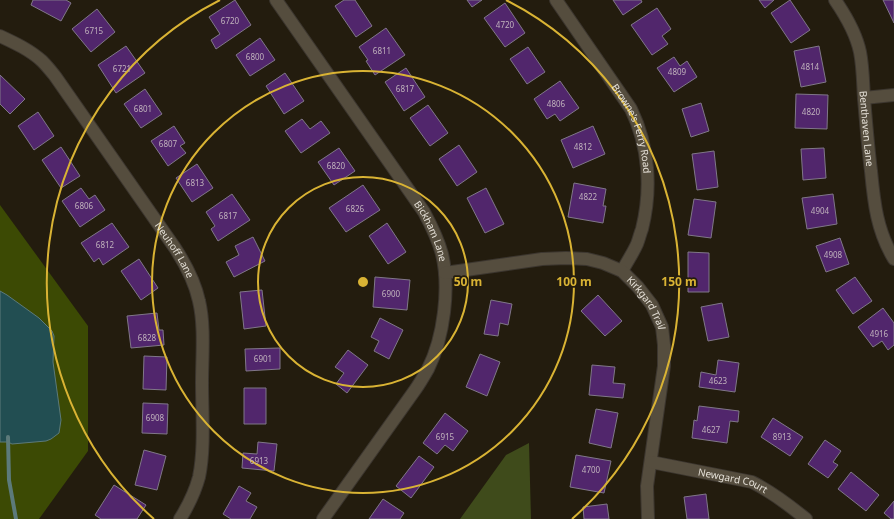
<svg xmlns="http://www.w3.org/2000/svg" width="894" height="519" viewBox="0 0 894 519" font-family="'Noto Sans',sans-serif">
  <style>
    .green { fill: #3c4a04 }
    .forest { fill: #3f4b1b }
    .water { fill: #224e52; stroke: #5c7a7a }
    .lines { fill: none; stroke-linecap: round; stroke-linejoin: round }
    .stream { stroke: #5c7a7a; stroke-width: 4 }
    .building { fill: #51266c; stroke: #807788 }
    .minor-casing { stroke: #3c362f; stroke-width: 14 }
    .minor { stroke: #554d3e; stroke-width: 12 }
    .ring { fill: none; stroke: #d9b334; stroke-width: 2 }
    .labels { text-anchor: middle; stroke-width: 3.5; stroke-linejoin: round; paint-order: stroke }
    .number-label { font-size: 8px; fill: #c0b2bc }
    .street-label { font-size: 10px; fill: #e5e0d7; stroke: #231c0e }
    .centre { fill: #d9b334; stroke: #231c0e; stroke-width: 2 }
    .ring-label { font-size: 12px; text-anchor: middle; font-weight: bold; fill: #d9b334; stroke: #231c0e; stroke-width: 3.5; stroke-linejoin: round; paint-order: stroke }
  </style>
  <rect width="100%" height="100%" fill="#231c0e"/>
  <path class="green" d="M0 205 88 326V451L39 519H0Z"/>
  <path class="forest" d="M529 443 531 519H460L506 455Z"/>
  <path class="water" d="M0 291 7 295 39 318 52 331 54 336 53 362 61 420 59 433 51 439 46 441 12 444 8 442H0Z"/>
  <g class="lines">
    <path class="stream" d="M8 437 9 480 16 519"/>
  </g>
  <path class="building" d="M33 0H66L71 3 61 21 31 5Z
    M235 0 251 25 216 49 211 40 220 34 209 17Z
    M344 0H355L372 26 356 37 335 6Z
    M467 0H482L472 7Z
    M613 0H641L642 2 623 15Z
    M759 0H774L765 8Z
    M790 0 810 30 791 43 771 13Z
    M883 0H894V23Z
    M505 3 525 33 505 47 484 18Z
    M657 8 671 29 662 36 668 44 652 55 631 25Z
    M97 9 115 32 91 52 72 29Z
    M386 28 405 55 375 75 366 61 368 60 359 47Z
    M260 38 275 60 250 76 236 55Z
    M126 46 145 73 116 93 98 65Z
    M819 46 826 82 801 87 794 51Z
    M528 47 545 72 527 84 510 59Z
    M674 57 680 66 687 61 697 77 674 92 657 68Z
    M406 68 425 97 404 111 385 82Z
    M285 73 304 101 284 114 266 86Z
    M0 75 25 99 10 114 0 104Z
    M560 81 579 108 560 121 555 114 547 119 534 99Z
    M145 89 162 114 141 128 124 104Z
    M796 94 828 95 827 129 795 128Z
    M701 103 709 131 691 137 682 109Z
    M428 105 448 133 430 146 410 118Z
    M38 112 54 136 34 150 18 126Z
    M302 119 310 129 321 121 330 133 301 153 285 131Z
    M174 126 185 143 180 146 186 153 168 166 151 141Z
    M593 126 605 154 573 168 561 140Z
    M459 145 477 172 457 186 439 159Z
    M61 147 80 176 61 188 42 160Z
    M339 148 355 171 334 185 318 162Z
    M824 148 826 178 803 180 801 149Z
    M714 151 718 187 697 190 692 154Z
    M197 164 213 188 192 202 176 178Z
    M574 183 606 189 603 206H606L603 223 568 217Z
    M363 185 380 210 346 232 329 208Z
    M81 188 89 199 95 195 105 210 80 227 62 201Z
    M486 188 504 224 485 233 467 198Z
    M232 194 250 220 218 241 211 229 215 226 206 212Z
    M833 194 837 224 807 229 802 198Z
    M694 199 716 202 711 238 688 235Z
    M112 223 129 247 103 265 99 258 94 262 81 243Z
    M387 223 406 252 388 264 369 236Z
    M253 237 265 261 234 277 226 262 239 255 235 246Z
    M840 238 849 264 826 272 816 246Z
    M688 252 709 253V292H688Z
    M139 259 158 288 141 300 121 271Z
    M375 277 410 280 407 310 373 307Z
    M855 277 872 301 853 314 836 290Z
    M262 290 266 326 244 329 240 292Z
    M598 295 622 321 605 336 581 311Z
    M491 300 512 304 508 325 500 323 498 336 484 334Z
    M722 303 729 337 708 341 701 307Z
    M883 308 894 323V345L888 350 882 341 873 347 858 327Z
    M157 313 159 330H163L164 345 131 348 127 316Z
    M380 318 403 330 389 359 374 351 379 341 371 337Z
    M280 348V369L246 371 245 349Z
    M348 350 368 365 347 393 336 384 344 373 335 367Z
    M480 354 500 362 487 396 466 387Z
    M144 356 167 357 166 390 143 389Z
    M718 360 739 363 735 392 699 387 701 372 716 375Z
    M592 365 615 367 613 383 625 384 623 398 589 395Z
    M244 388H266V424H244Z
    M143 403 168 404 167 434 142 433Z
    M699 406 739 411 738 422 730 421 727 443 692 438 694 420 697 421Z
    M596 409 618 413 611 448 589 443Z
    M445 413 468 431 453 451 445 445 437 454 423 443Z
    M773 418 803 437 790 456 761 437Z
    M825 440 841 451 833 462 838 465 828 478 808 464Z
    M258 442 277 444 274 471 242 468 243 453 257 454Z
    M144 450 166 456 157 490 135 485Z
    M576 455 611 461 604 493 570 487Z
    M419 456 434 467 411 498 396 486Z
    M851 472 879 495 866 511 838 489Z
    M114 485 146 505 137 519H101L95 515Z
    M239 486 251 493 246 501 257 507 250 519H231L223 514Z
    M706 494 709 519H687L684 497Z
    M383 499 404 513 400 519H369Z
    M894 501V519H891L884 513Z
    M607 504 609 519H584L583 507Z"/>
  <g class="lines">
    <defs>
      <g id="minor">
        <path id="s1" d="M276 0 424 212C431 225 438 239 442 254 450 288 444 337 428 369 424 376 420 383 415 390L323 519"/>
        <path id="s2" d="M556 0 631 109C649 146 652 189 642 229 640 234 639 239 637 244 633 253 627 262 622 271"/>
        <path id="s3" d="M835 0C846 16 856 33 860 52 863 67 863 83 864 98 866 122 868 147 871 171 874 203 877 231 894 259"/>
        <path id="s4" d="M0 36C15 43 30 50 42 61 47 66 51 71 55 76L175 248C186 265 195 282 199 301 205 326 202 357 202 383 202 413 205 448 199 477 195 492 188 506 180 519"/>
        <path d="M864 98 894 95"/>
        <path id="s5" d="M445 273 542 259 566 258 587 259 603 263 622 271 638 287 652 305 662 327 664 345V366L647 486 648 519"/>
        <path id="s6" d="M651 462 752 482C772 492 789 505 806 519"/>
      </g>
    </defs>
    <use href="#minor" class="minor-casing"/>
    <use href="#minor" class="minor"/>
  </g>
  <g class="ring">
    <circle cx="363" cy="282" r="105"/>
    <circle cx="363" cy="282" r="211"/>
    <path d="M154 519A316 316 0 0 1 220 0M506 0A316 316 0 0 1 572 519"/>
  </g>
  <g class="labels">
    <g class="number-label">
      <text x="230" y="24">6720</text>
      <text x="505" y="28">4720</text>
      <text x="94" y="34">6715</text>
      <text x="382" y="54">6811</text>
      <text x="255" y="60">6800</text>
      <text x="810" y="70">4814</text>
      <text x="122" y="72">6721</text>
      <text x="677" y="75">4809</text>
      <text x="405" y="92">6817</text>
      <text x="556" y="107">4806</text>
      <text x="143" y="112">6801</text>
      <text x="811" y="115">4820</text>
      <text x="168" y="147">6807</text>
      <text x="583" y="150">4812</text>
      <text x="336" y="169">6820</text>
      <text x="195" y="186">6813</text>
      <text x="588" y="200">4822</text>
      <text x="84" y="209">6806</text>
      <text x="355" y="212">6826</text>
      <text x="820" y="214">4904</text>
      <text x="228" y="219">6817</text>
      <text x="105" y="248">6812</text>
      <text x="833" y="258">4908</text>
      <text x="391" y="297">6900</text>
      <text x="879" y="337">4916</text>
      <text x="147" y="341">6828</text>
      <text x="263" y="362">6901</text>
      <text x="718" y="384">4623</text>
      <text x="155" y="421">6908</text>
      <text x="711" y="433">4627</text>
      <text x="445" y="440">6915</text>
      <text x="782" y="440">8913</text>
      <text x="259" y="464">6913</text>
      <text x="591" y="473">4700</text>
    </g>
    <g class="street-label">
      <text dy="4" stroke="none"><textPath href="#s2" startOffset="151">Browne's Ferry Road</textPath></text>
      <text dy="4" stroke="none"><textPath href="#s3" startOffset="135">Benthaven Lane</textPath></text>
      <text dy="4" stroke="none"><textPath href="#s1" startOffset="279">Bickham Lane</textPath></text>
      <text dy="4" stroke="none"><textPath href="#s4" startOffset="280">Neuhoff Lane</textPath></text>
      <text dy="4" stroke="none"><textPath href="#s5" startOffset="221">Kirkgard Trail</textPath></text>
      <text dy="4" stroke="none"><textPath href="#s6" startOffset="84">Newgard Court</textPath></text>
    </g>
  </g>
  <circle cx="363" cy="282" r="6" class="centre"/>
  <g class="ring-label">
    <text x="468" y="286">50 m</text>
    <text x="574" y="286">100 m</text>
    <text x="679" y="286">150 m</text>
  </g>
</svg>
